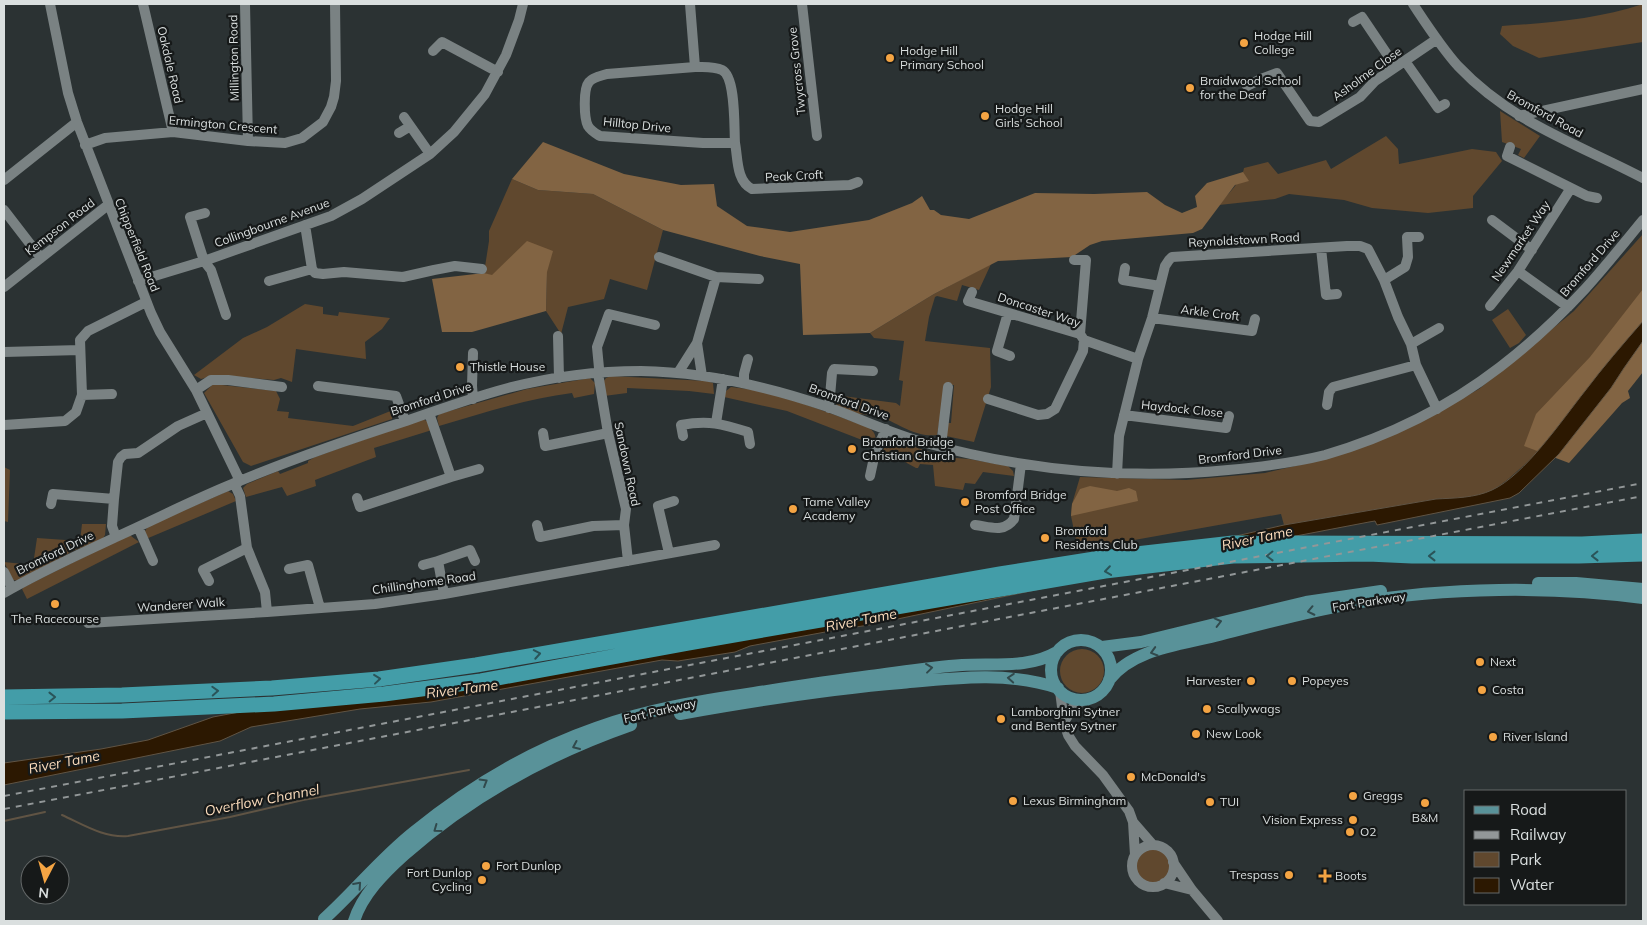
<svg xmlns="http://www.w3.org/2000/svg" width="1647" height="925" viewBox="0 0 1647 925" font-family="Mulish,sans-serif">
  <style>
    .green { fill: #60482e }
    .forest { fill: #826443 }
    .water { fill: #2c1801; stroke: #605444 }
    .lines { fill: none; stroke-linecap: round; stroke-linejoin: round }
    .stream { stroke: #605444; stroke-width: 2 }
    .minor { stroke: #7a8283; stroke-width: 10 }
    .major { stroke: #599299; stroke-width: 12 }
    .highway { stroke: #439da8; stroke-width: 15 }
    .rail { stroke: #929798; stroke-width: 2; stroke-dasharray: 6 6; stroke-linecap: butt }
    .oneway { stroke: #2a5459 }
    .oneway2 { stroke: #31494c }
    .poi-dot { fill: #f4a443; stroke: #161919; stroke-width: 2 }
    .labels { text-anchor: middle; stroke-width: 4.5; stroke-linejoin: round; paint-order: stroke }
    .poi-label { font-size: 12px; fill: #dadfdf; stroke: #161919; text-anchor: start }
    .street-label { font-size: 12px; fill: #dadfdf; stroke: #161919 }
    .water-label { font-size: 14px; font-style: italic; fill: #fbdcbc; stroke: #161919 }
  </style>
  <rect width="100%" height="100%" fill="#2b3233"/>
  <path class="green" d="M1643 4V42L1539 58 1513 46 1500 34 1502 26C1550 23 1597 19 1643 4Z
    M1500 111 1540 136 1524 158 1518 155 1521 149 1502 142Z
    M1386 136 1398 149 1399 164 1472 149 1496 152 1502 161 1473 196V208L1428 213 1372 208 1344 200 1289 194 1275 199 1219 205C1227 195 1242 181 1244 168L1268 162 1278 174 1326 160 1331 169Z
    M512 179 538 190 593 194 663 230 647 290 610 279 604 299 568 307 561 334 546 311 547 272 527 242 492 276 484 273 489 241V231Z
    M1643 234V321L1531 459C1519 469 1508 481 1494 489 1478 499 1454 498 1436 499L1284 525 1281 514 1078 550 1071 516 1072 504 1080 477 1186 480 1265 473 1308 463 1436 413 1479 389 1574 311Z
    M991 264 979 290 962 285 957 301 937 296 935 297 929 317 925 341 990 348 991 387 974 442 946 436 947 423H951L954 385H946L937 435C914 438 898 422 877 416 870 414 863 415 857 414 850 412 844 410 837 408L835 395 896 403 900 406 903 381 899 380 904 341 874 338 870 333 934 294Z
    M305 304 323 307V314L338 316 339 312 390 318 382 329 365 342 366 359 296 349 292 382 281 378 274 380 216 375 201 379 194 375 243 338 267 327Z
    M1508 309 1526 335 1519 343 1510 348 1492 320Z
    M611 376 707 381 713 383 714 394 689 391 627 388V393L604 396 603 382 606 378Z
    M590 378 595 383 594 394 574 398 572 393C526 399 483 413 439 426L437 418 439 414 527 389Z
    M213 384 276 391 280 399 277 411 289 412 288 418 353 426 393 410 392 419 251 466 243 462 204 393Z
    M731 387C777 391 825 412 868 427 876 433 876 436 875 445L787 411 724 397 726 391Z
    M422 419 427 421 432 430 374 448 376 457 315 480 316 486 287 496 282 487 246 497 243 488 247 484 278 471 280 474 308 463V461L315 457Z
    M892 439 944 457 969 459 1008 466 1013 471 1014 476 983 472 975 484 965 483 963 490 935 486 933 465 920 464 918 468H916L883 450 888 442Z
    M4 467 10 470 8 522 4 521Z
    M228 491 233 494 236 501 146 539 144 533 148 526Z
    M82 524H106L105 535 102 540 73 551 19 581 13 580 4 562 33 565 37 538 80 541Z
    M128 535 131 536 139 542 27 599 22 589 24 587Z
    M1060 671a22 22 0 1 1 44 0a22 22 0 1 1-44 0Z
    M1135 866a18 18 0 1 1 36 0a18 18 0 1 1-36 0Z"/>
  <path class="forest" d="M543 142 624 174 681 185 714 184 717 206 747 226 790 232 869 220 912 203 922 196 930 210H934L941 215 969 219 1035 193 1094 194 1147 192 1165 205 1182 213 1197 207 1195 196 1207 183 1243 172 1249 181 1235 185 1202 229 1193 233 1102 241 1090 245 1072 257 998 261 934 294 870 333 803 335 800 264 760 256 663 230 593 194 538 190 512 179Z
    M527 241 553 251 547 272 546 311 472 332H442L432 279 484 273 492 275Z
    M1643 289V372L1628 391 1630 398 1622 403 1569 463 1524 446 1536 414 1590 357Z
    M1090 486 1117 491 1129 488 1136 491 1138 501 1071 516 1072 504 1080 489Z"/>
  <path class="water" d="M1643 321V341L1624 368 1611 388 1559 454 1519 493 1510 498 1377 525 1375 521 1369 522 1254 544 869 625 836 630 750 646 735 652 678 661 662 660 431 702 360 709 251 727 220 741 4 785V763L101 749 148 740 213 717 303 700 430 686 1106 566 1284 525 1436 499C1454 498 1475 498 1492 490 1525 475 1562 420 1585 391 1603 367 1623 344 1643 321Z"/>
  <g class="lines">
    <path class="stream" d="M62 815C84 825 104 838 128 836L230 817 303 800 469 770
      M4 821 45 812"/>
    <path class="minor" d="M50 4 68 93 77 122 151 313 160 332 196 390 240 481
      M143 4 173 132
      M245 4 248 141
      M690 4 695 67
      M802 4 817 136
      M1413 4C1427 25 1441 47 1458 66 1512 123 1576 143 1643 178
      M1353 22 1362 17 1395 66
      M433 51 442 42 498 72
      M1405 61 1438 108 1445 104
      M695 67C704 67 714 66 722 70 736 77 734 127 735 143H703L600 136C595 133 591 131 588 126 584 118 583 89 589 82 593 77 601 76 607 74Z
      M1247 86 1261 79 1277 73 1310 121 1319 122 1360 97 1375 81 1437 39
      M1519 116 1643 89
      M404 117 430 154
      M399 133 409 127
      M735 143C738 158 736 181 752 189L850 185 858 182
      M85 145 105 138 173 132 248 141 285 143 302 138 323 122 331 107 334 97 336 81 335 4
      M4 180 77 122
      M1571 188 1587 196 1597 198
      M4 210 41 258
      M205 213 190 217 204 261 211 270 226 315
      M1492 220 1532 250
      M305 225 312 269 315 273 323 274 344 272 403 277 434 270 455 266 482 269
      M1321 248 1326 295 1337 294
      M659 257 716 277 759 279
      M1074 260H1086L1080 334
      M1125 268 1123 280 1160 286
      M1518 271 1568 307
      M1384 280 1405 267 1408 257 1407 237H1419
      M138 281 204 261 331 216 362 199 430 154 454 132 485 94 506 55 519 20 523 4
      M269 281 312 269
      M4 287 108 205
      M972 292 968 301 1080 334 1084 340 1138 359
      M1490 306 1518 271 1571 188 1507 156 1510 147
      M1008 313 997 351 1010 356
      M1152 318 1252 331 1255 319
      M558 336 559 378
      M697 343 702 376
      M1411 344 1439 328
      M4 352 80 350
      M473 353 472 386 473 399
      M678 373 697 343 716 277
      M744 383V374L748 359
      M318 386 396 396 405 421
      M196 390 211 380H228L282 387
      M82 395 112 394
      M988 399 1038 415 1047 414 1055 409 1083 351 1084 340
      M1327 405 1329 392 1333 387 1416 365
      M829 408 832 373 834 369 873 371
      M429 413 451 477
      M1124 415 1226 428 1229 416
      M716 423 723 379
      M4 425 65 421 76 412 82 395 80 340 88 331 146 302
      M543 433 545 446 608 433
      M683 436 681 425C709 420 722 424 748 432L750 444
      M941 446 948 387
      M1117 474 1119 436 1138 359 1152 318 1165 266 1169 260 1172 257 1347 246H1360L1368 249 1384 280 1398 317 1411 344 1416 365 1437 409
      M870 476 875 453 886 429
      M234 483 240 496 247 548 265 592 267 612 375 604 444 594 715 545
      M357 498 360 507 451 477 479 469
      M51 504 53 494 114 499
      M537 525 540 537 593 526 624 525
      M975 525C991 527 1004 533 1014 519L1021 464
      M138 527 153 561
      M116 537 112 526 114 499 118 462 121 457 125 454 138 453 178 426 207 413
      M669 553 658 506 674 501
      M628 561 624 525 626 509 608 433 598 373 599 368 597 347 609 314 655 325
      M423 565 438 561
      M289 569 308 565 320 608
      M4 572 12 588
      M209 581 203 570 247 548
      M4 593C40 572 78 555 116 537 154 520 191 501 230 485 287 461 347 440 406 421 440 409 474 397 508 388 551 377 598 371 641 371 704 372 766 386 825 406 859 418 892 434 926 443 1024 470 1126 480 1228 470 1260 467 1293 463 1325 455 1387 437 1448 407 1500 367 1530 344 1559 317 1585 289 1605 267 1624 243 1643 220
      M444 594 438 561 470 550 475 561
      M88 623 267 612
      M1060 691 1064 723 1068 735 1075 746 1103 775 1129 811 1133 822 1135 855
      M1064 722 1074 706 1085 699
      M1133 822 1153 845
      M1132 866a21 21 0 1 1 42 0a21 21 0 1 1-42 0Z
      M1173 862 1192 890 1218 921
      M1164 883 1192 890"/>
    <path class="major" d="M1538 583H1576L1643 589
      M1051 670a30 30 0 1 1 60 0a30 30 0 1 1-60 0Z
      M1102 647 1141 642 1306 602 1381 591
      M1109 680C1133 649 1179 645 1215 636 1262 624 1308 611 1355 603 1445 587 1553 586 1643 598
      M680 714C753 701 827 689 901 683 954 678 1007 671 1058 688
      M324 919C355 891 381 858 414 832 468 788 530 751 596 728 647 709 700 701 754 693 792 687 831 681 870 676 901 672 931 667 962 665 995 663 1028 669 1057 652
      M354 921C362 895 384 873 404 855 470 797 548 754 631 725"/>
    <path class="highway" d="M4 697 122 695 272 688 379 679 476 665 685 629 1000 574 1101 558 1233 543 1582 544 1643 541
      M4 712 122 711 274 704 384 694 481 681 688 643 1105 571 1233 556 1368 554 1412 556H1579L1643 554"/>
    <path class="rail" d="M4 796 1643 483
      M4 809 1643 496"/>
  </g>
  <defs><path id="oneway-chevron" d="M-2-3.5L2.5 0L-2 3.5" fill="none" stroke-width="1.6" stroke-linecap="round" stroke-linejoin="round" transform="scale(1.25)"/></defs>
  <g class="oneway">
    <use href="#oneway-chevron" transform="translate(1270 556) rotate(179)"/>
    <use href="#oneway-chevron" transform="translate(1432 556) rotate(180)"/>
    <use href="#oneway-chevron" transform="translate(1595 556) rotate(179)"/>
    <use href="#oneway-chevron" transform="translate(1108 571) rotate(172)"/>
    <use href="#oneway-chevron" transform="translate(537 654) rotate(-10)"/>
    <use href="#oneway-chevron" transform="translate(377 679) rotate(-6)"/>
    <use href="#oneway-chevron" transform="translate(215 691) rotate(-3)"/>
    <use href="#oneway-chevron" transform="translate(52 697) rotate(-1)"/>
  </g>
  <g class="oneway2">
    <use href="#oneway-chevron" transform="translate(1311 611) rotate(168)"/>
    <use href="#oneway-chevron" transform="translate(1218 622) rotate(-14)"/>
    <use href="#oneway-chevron" transform="translate(1154 652) rotate(164)"/>
    <use href="#oneway-chevron" transform="translate(929 668) rotate(-7)"/>
    <use href="#oneway-chevron" transform="translate(1011 678) rotate(-176)"/>
    <use href="#oneway-chevron" transform="translate(576 746) rotate(156)"/>
    <use href="#oneway-chevron" transform="translate(484 782) rotate(-31)"/>
    <use href="#oneway-chevron" transform="translate(437 829) rotate(144)"/>
    <use href="#oneway-chevron" transform="translate(358 885) rotate(-48)"/>
  </g>
  <g class="poi-dot">
    <circle cx="1244" cy="43" r="5"/>
    <circle cx="890" cy="58" r="5"/>
    <circle cx="1190" cy="88" r="5"/>
    <circle cx="985" cy="116" r="5"/>
    <circle cx="460" cy="367" r="5"/>
    <circle cx="852" cy="449" r="5"/>
    <circle cx="965" cy="502" r="5"/>
    <circle cx="793" cy="509" r="5"/>
    <circle cx="1045" cy="538" r="5"/>
    <circle cx="55" cy="604" r="5"/>
    <circle cx="1480" cy="662" r="5"/>
    <circle cx="1251" cy="681" r="5"/>
    <circle cx="1292" cy="681" r="5"/>
    <circle cx="1482" cy="690" r="5"/>
    <circle cx="1207" cy="709" r="5"/>
    <circle cx="1001" cy="719" r="5"/>
    <circle cx="1196" cy="734" r="5"/>
    <circle cx="1493" cy="737" r="5"/>
    <circle cx="1131" cy="777" r="5"/>
    <circle cx="1353" cy="796" r="5"/>
    <circle cx="1013" cy="801" r="5"/>
    <circle cx="1210" cy="802" r="5"/>
    <circle cx="1425" cy="803" r="5"/>
    <circle cx="1353" cy="820" r="5"/>
    <circle cx="1350" cy="832" r="5"/>
    <circle cx="486" cy="866" r="5"/>
    <circle cx="1289" cy="875" r="5"/>
    <path d="M1322.5 868.5h5v5h5v5h-5v5h-5v-5h-5v-5h5z"/>
    <circle cx="482" cy="880" r="5"/>
  </g>
  <g class="labels">
    <g class="poi-label">
      <text x="1254" y="40">Hodge Hill<tspan x="1254" dy="14">College</tspan></text>
      <text x="900" y="55">Hodge Hill<tspan x="900" dy="14">Primary School</tspan></text>
      <text x="1200" y="85">Braidwood School<tspan x="1200" dy="14">for the Deaf</tspan></text>
      <text x="995" y="113">Hodge Hill<tspan x="995" dy="14">Girls' School</tspan></text>
      <text x="470" y="371">Thistle House</text>
      <text x="862" y="446">Bromford Bridge<tspan x="862" dy="14">Christian Church</tspan></text>
      <text x="975" y="499">Bromford Bridge<tspan x="975" dy="14">Post Office</tspan></text>
      <text x="803" y="506">Tame Valley<tspan x="803" dy="14">Academy</tspan></text>
      <text x="1055" y="535">Bromford<tspan x="1055" dy="14">Residents Club</tspan></text>
      <text x="55" y="623" text-anchor="middle">The Racecourse</text>
      <text x="1490" y="666">Next</text>
      <text x="1241" y="685" text-anchor="end">Harvester</text>
      <text x="1302" y="685">Popeyes</text>
      <text x="1492" y="694">Costa</text>
      <text x="1217" y="713">Scallywags</text>
      <text x="1011" y="716">Lamborghini Sytner<tspan x="1011" dy="14">and Bentley Sytner</tspan></text>
      <text x="1206" y="738">New Look</text>
      <text x="1503" y="741">River Island</text>
      <text x="1141" y="781">McDonald's</text>
      <text x="1363" y="800">Greggs</text>
      <text x="1023" y="805">Lexus Birmingham</text>
      <text x="1220" y="806">TUI</text>
      <text x="1425" y="822" text-anchor="middle">B&amp;M</text>
      <text x="1343" y="824" text-anchor="end">Vision Express</text>
      <text x="1360" y="836">O2</text>
      <text x="496" y="870">Fort Dunlop</text>
      <text x="472" y="877" text-anchor="end">Fort Dunlop<tspan x="472" dy="14">Cycling</tspan></text>
      <text x="1279" y="879" text-anchor="end">Trespass</text>
      <text x="1335" y="880">Boots</text>
    </g>
    <g class="street-label">
      <text transform="translate(234 58) rotate(-91)" y="4">Millington Road</text>
      <text transform="translate(170 65) rotate(77)" y="4">Oakdale Road</text>
      <text transform="translate(797 71) rotate(-96)" y="4">Twycross Grove</text>
      <text transform="translate(1367 74) rotate(-36)" y="4">Asholme Close</text>
      <text transform="translate(1545 114) rotate(29)" y="4">Bromford Road</text>
      <text transform="translate(223 125) rotate(5)" y="4">Ermington Crescent</text>
      <text transform="translate(637 125) rotate(6)" y="4">Hilltop Drive</text>
      <text transform="translate(794 176) rotate(-3)" y="4">Peak Croft</text>
      <text transform="translate(272 223) rotate(-20)" y="4">Collingbourne Avenue</text>
      <text transform="translate(60 227) rotate(-38)" y="4">Kempson Road</text>
      <text transform="translate(1244 240) rotate(-3)" y="4">Reynoldstown Road</text>
      <text transform="translate(1521 241) rotate(-56)" y="4">Newmarket Way</text>
      <text transform="translate(137 245) rotate(68)" y="4">Chipperfield Road</text>
      <text transform="translate(1590 263) rotate(-49)" y="4">Bromford Drive</text>
      <text transform="translate(1039 310) rotate(18)" y="4">Doncaster Way</text>
      <text transform="translate(1210 313) rotate(7)" y="4">Arkle Croft</text>
      <text transform="translate(431 399) rotate(-18)" y="4">Bromford Drive</text>
      <text transform="translate(849 402) rotate(20)" y="4">Bromford Drive</text>
      <text transform="translate(1182 409) rotate(6)" y="4">Haydock Close</text>
      <text transform="translate(1240 455) rotate(-7)" y="4">Bromford Drive</text>
      <text transform="translate(627 464) rotate(78)" y="4">Sandown Road</text>
      <text transform="translate(55 553) rotate(-26)" y="4">Bromford Drive</text>
      <text transform="translate(424 583) rotate(-8)" y="4">Chillinghome Road</text>
      <text transform="translate(1369 602) rotate(-9)" y="4">Fort Parkway</text>
      <text transform="translate(181 605) rotate(-4)" y="4">Wanderer Walk</text>
      <text transform="translate(660 711) rotate(-13)" y="4">Fort Parkway</text>
    </g>
    <g class="water-label">
      <text transform="translate(1257 538) rotate(-12)" y="5">River Tame</text>
      <text transform="translate(861 620) rotate(-11)" y="5">River Tame</text>
      <text transform="translate(462 689) rotate(-7)" y="5">River Tame</text>
      <text transform="translate(64 762) rotate(-11)" y="5">River Tame</text>
      <text transform="translate(262 800) rotate(-11)" y="5">Overflow Channel</text>
    </g>
  </g>
  <rect width="1647" height="925" fill="none" stroke="#dadfdf" stroke-width="10"/>
  <rect x="1464" y="790" width="162" height="115" fill="#161919" stroke="#646868"/>
  <rect x="1474" y="806" width="25" height="8" fill="#599299" stroke="#646868"/>
  <text x="1510" y="815" font-size="15" fill="#dadfdf">Road</text>
  <rect x="1474" y="831" width="25" height="8" fill="#929798" stroke="#646868"/>
  <text x="1510" y="840" font-size="15" fill="#dadfdf">Railway</text>
  <rect x="1474" y="852" width="25" height="15" fill="#60482e" stroke="#646868"/>
  <text x="1510" y="865" font-size="15" fill="#dadfdf">Park</text>
  <rect x="1474" y="878" width="25" height="15" fill="#2c1801" stroke="#646868"/>
  <text x="1510" y="890" font-size="15" fill="#dadfdf">Water</text>
  <g transform="translate(45 880) rotate(186)"><circle r="24" fill="#161919" stroke="#646868"/>
  <path d="M0-4L9 19L0 12L-9 19Z" fill="#f4a443"/>
  <text y="-8" font-size="14" font-weight="bold" text-anchor="middle" fill="#dadfdf">N</text>
  </g>
</svg>
